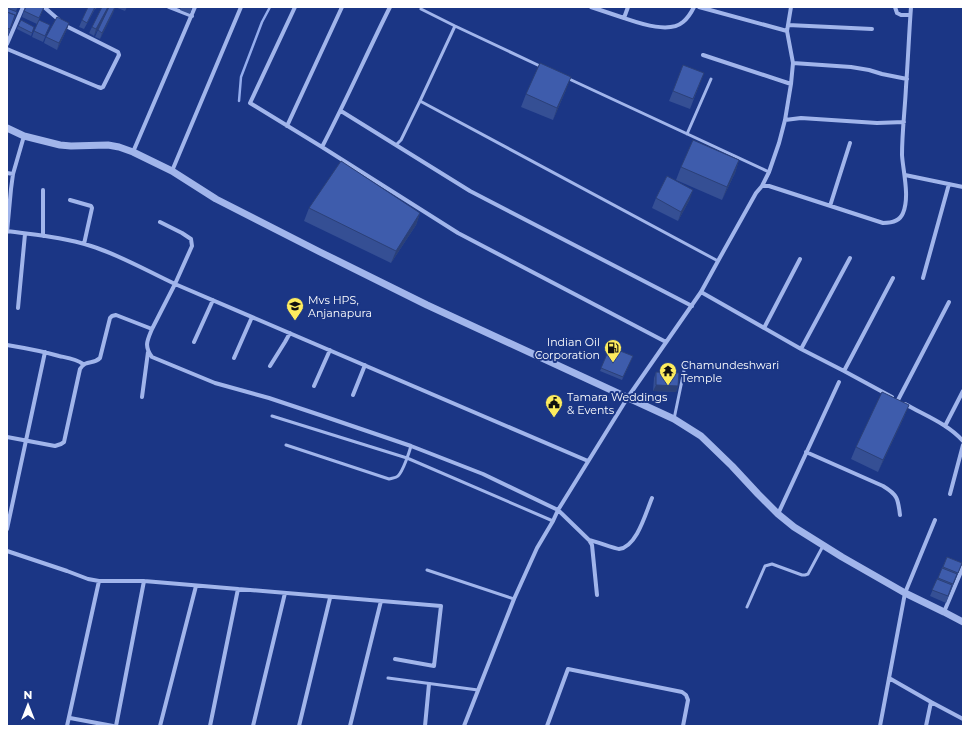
<svg xmlns="http://www.w3.org/2000/svg" width="970" height="733" viewBox="0 0 970 733" font-family="Montserrat,sans-serif">
  <style>
    .lines { fill: none; stroke-linecap: round; stroke-linejoin: round }
    .stream { stroke: #94adee; stroke-width: 2.5 }
    .service { stroke: #a1b5eb; stroke-width: 3 }
    .minor { stroke: #a1b5eb; stroke-width: 4 }
    .tertiary { stroke: #a1b5eb; stroke-width: 7 }
    .wall { fill: #354f94 }
    .shaded-wall { fill: #2b4078 }
    .building { fill: #3e5cac; stroke: #2b4078 }
    .labels { text-anchor: middle; stroke-width: 4; stroke-linejoin: round; paint-order: stroke }
    .poi-label { font-size: 11px; fill: #fff; stroke: #1b3685; text-anchor: start }
  </style>
  <rect width="100%" height="100%" fill="#1b3685"/>
  <g class="lines">
    <path class="stream" d="M239 101 241 77 262 22 270 7"/>
    <path class="service" d="M421 9 455 26 542 67
      M567 78 769 172
      M420 101 718 261
      M687 134 711 79
      M396 145 401 140 420 101 455 26
      M272 416 407 458 553 521
      M674 419 685 366
      M286 445 389 479C392 478 396 478 398 476 403 471 409 453 411 446
      M427 570 514 599
      M747 607 765 566 772 564 802 575H805L808 574 823 546
      M388 678 478 690"/>
    <path class="minor" d="M44 7 59 20
      M169 7 192 16
      M295 7 250 103 322 147 458 233 666 342
      M591 7 624 18 628 7
      M699 7 787 31
      M895 7 897 13 901 15H910
      M624 18C639 23 669 34 683 22 688 18 691 13 694 7
      M788 25 872 29
      M7 44 23 7
      M7 49 98 87 101 88 103 87 119 55 118 52 64 25
      M703 55 791 84
      M793 63 851 67 869 70 882 74 907 79
      M341 111 470 191 692 306
      M785 120 801 118 877 123 904 122
      M287 126 342 7
      M322 147C346 101 367 53 390 7
      M133 152 195 7
      M172 171 241 7
      M7 173 13 174
      M905 175 963 187
      M762 186 769 172 779 143 785 120 791 84 793 63 787 31 791 7
      M70 200 91 206 92 208 84 244
      M830 206 850 143
      M160 222 182 233 191 239 192 246 175 284 588 461
      M7 231C35 235 64 237 91 246 120 255 147 271 175 284L152 329
      M7 232 11 189 13 174 24 136
      M43 236V190
      M923 278 949 184
      M701 292 801 349 844 371 892 397
      M18 308 25 234
      M764 328 800 259
      M194 342 213 300
      M7 345C25 348 42 351 59 356 68 358 76 359 83 364
      M801 349 850 258
      M234 358 252 317
      M270 366 285 342 290 333
      M844 371 893 278
      M314 386 330 350
      M353 395 365 365
      M142 397 148 352
      M898 400 949 302
      M905 404C924 415 948 424 963 441
      M945 426 963 391
      M7 437 55 446 61 444 64 442 80 369C86 359 93 365 100 358L110 318 112 316 116 315 152 329C147 341 144 346 152 357L215 383 269 398 320 415 411 446 483 474 558 510 589 540 592 545 597 595
      M806 452 883 486C898 495 898 499 900 515
      M950 494 963 445
      M778 514 839 382
      M7 529 45 352
      M589 540C595 541 615 549 619 549 637 547 646 512 652 498
      M7 551 67 571 88 579 99 581H144L441 606 434 666 395 659
      M944 612 963 567
      M889 678 931 702 963 719
      M70 718 113 726
      M67 726 99 581
      M116 726 144 581
      M160 726 196 586
      M210 726 238 589
      M253 726 285 593
      M299 726 330 598
      M350 726 381 601
      M425 726 429 684
      M464 726 514 599 537 548 553 521 558 510 628 397 701 292 718 261 756 193 762 186H769L883 223C891 223 900 221 903 213 910 197 903 171 902 155 902 132 905 109 906 87 908 60 909 34 911 7
      M547 726 568 669 682 692 686 695 688 700 683 726
      M880 726 905 593 935 520
      M926 726 931 702"/>
    <path class="tertiary" d="M7 128 24 136 60 145 71 146 108 145 119 147 133 152 172 171 216 199 320 252 427 305 674 419 701 436 732 466 758 494 778 514 794 527 842 557 905 593 944 612 963 622"/>
  </g>
  <path class="wall" d="M7 7H18L16 11 17 12 8 36 7 35Z
    M44 7 37 24 22 17 24 11Z
    M88 7H97L96 9H95L84 29 79 27 82 20Z
    M109 7H127L125 11 115 7 113 13 100 39 95 37 98 30Z
    M181 7H192L190 14 180 10Z
    M107 11 94 36 89 33 92 27Z
    M69 23 67 29 57 50 44 43 46 37Z
    M50 25 43 42 32 37 34 31Z
    M18 26 33 31 31 36 17 29Z
    M700 83 690 109 669 101 673 91Z
    M566 90 553 120 521 107 526 94Z
    M739 160 735 173 722 200 676 180 681 167Z
    M656 198 690 199 678 221 652 208Z
    M309 208 420 213 416 225 391 263 304 221Z
    M610 347 633 356 622 380 600 371Z
    M656 372 678 386 676 392 653 391 654 378Z
    M909 405 904 417 878 472 851 459 856 447Z
    M947 557 962 563 946 603 930 596Z"/>
  <path class="shaded-wall" d="M108 7 107 11 94 36 96 29Z
    M115 7 113 13 100 39 102 33Z
    M69 23 67 29 57 50 59 43Z
    M571 77 566 90 553 120 557 108Z
    M739 160 735 173 722 200 727 187Z
    M693 190 690 199 678 221 681 212Z
    M420 213 416 225 391 263 396 251Z
    M656 385 678 386 676 392 653 391Z
    M909 405 904 417 878 472 883 460Z"/>
  <path class="building" d="M26 7H44L39 18 24 11Z
    M88 7H95L87 23 82 20Z
    M102 7H108L96 29 92 27Z
    M109 7H115L102 33 98 30Z
    M7 8 17 12 15 17V15L7 12Z
    M7 12 15 15 10 29 7 28Z
    M57 17 69 23 59 43 46 37Z
    M21 20 34 27 32 33 18 26Z
    M39 20 50 25 45 36 34 31Z
    M540 63 571 77 557 108 526 94Z
    M683 65 704 73 693 99 673 91Z
    M693 140 739 160 727 187 681 167Z
    M341 161 420 213 396 251 309 208Z
    M667 176 693 190 681 212 656 198Z
    M610 347 633 356 623 377 601 368Z
    M656 372 679 373 678 386 656 385Z
    M882 392 909 405 883 460 856 447Z
    M947 557 962 563 958 573 943 567Z
    M942 568 957 574 953 584 938 578Z
    M937 579 952 585 948 596 932 590Z"/>
  <defs>
    <symbol id="school-pin" viewBox="-11 -11 22 30"><path d="M0 17L-7.5 6A9.5 9.5 0 1 1 7.5 6Z" fill="#fdec5e" stroke="#1b3685"/><path d="M0-5L7-2L0 1L-7-2ZM-4 1L0 2.5L4 1V4Q0 6-4 4Z" fill="#111"/></symbol>
    <symbol id="fuel-pin" viewBox="-11 -11 22 30"><path d="M0 17L-7.5 6A9.5 9.5 0 1 1 7.5 6Z" fill="#fdec5e" stroke="#1b3685"/><path d="M-5.5-6h7V0h2V4h1.3V-2.5L3-4.5l.8-.8L6-3V5H2.5V1h-1V6h-7ZM-4.2-4.7v3.2H.2V-4.7Z" fill="#111"/></symbol>
    <symbol id="temple-pin" viewBox="-11 -11 22 30"><path d="M0 17L-7.5 6A9.5 9.5 0 1 1 7.5 6Z" fill="#fdec5e" stroke="#1b3685"/><path d="M0-6L5-2H3V0L6.5 2.5H4V6H1.5V3h-3V6H-4V2.5H-6.5L-3 0V-2H-5Z" fill="#111"/></symbol>
    <symbol id="civic-pin" viewBox="-11 -11 22 30"><path d="M0 17L-7.5 6A9.5 9.5 0 1 1 7.5 6Z" fill="#fdec5e" stroke="#1b3685"/><path d="M-.6-6.5H3V-4.5H.6V-3L4-1V1h2V6H-6V1h2V-1L-.6-3ZM-1.2 2.5V6h2.4V2.5Z" fill="#111"/></symbol>
  </defs>
  <g fill-rule="evenodd">
    <use href="#school-pin" x="285" y="296" width="20" height="27"/>
    <use href="#fuel-pin" x="603" y="338" width="20" height="27"/>
    <use href="#temple-pin" x="658" y="361" width="20" height="27"/>
    <use href="#civic-pin" x="544" y="393" width="20" height="27"/>
  </g>
  <g class="labels">
    <g class="poi-label">
      <text x="308" y="304">Mvs HPS,<tspan x="308" dy="13">Anjanapura</tspan></text>
      <text x="600" y="346" text-anchor="end">Indian Oil<tspan x="600" dy="13">Corporation</tspan></text>
      <text x="681" y="369">Chamundeshwari<tspan x="681" dy="13">Temple</tspan></text>
      <text x="567" y="401">Tamara Weddings<tspan x="567" dy="13">&amp; Events</tspan></text>
    </g>
  </g>
  <rect width="970" height="733" fill="none" stroke="#ffffff" stroke-width="16"/>
  <g transform="translate(28 705)" stroke="#1b3685" stroke-width="3" paint-order="stroke">
  <path d="M0-3L7 15L0 10L-7 15Z" fill="#ffffff"/>
  <text y="-6" font-size="11" font-weight="bold" text-anchor="middle" fill="#ffffff">N</text>
  </g>
</svg>
